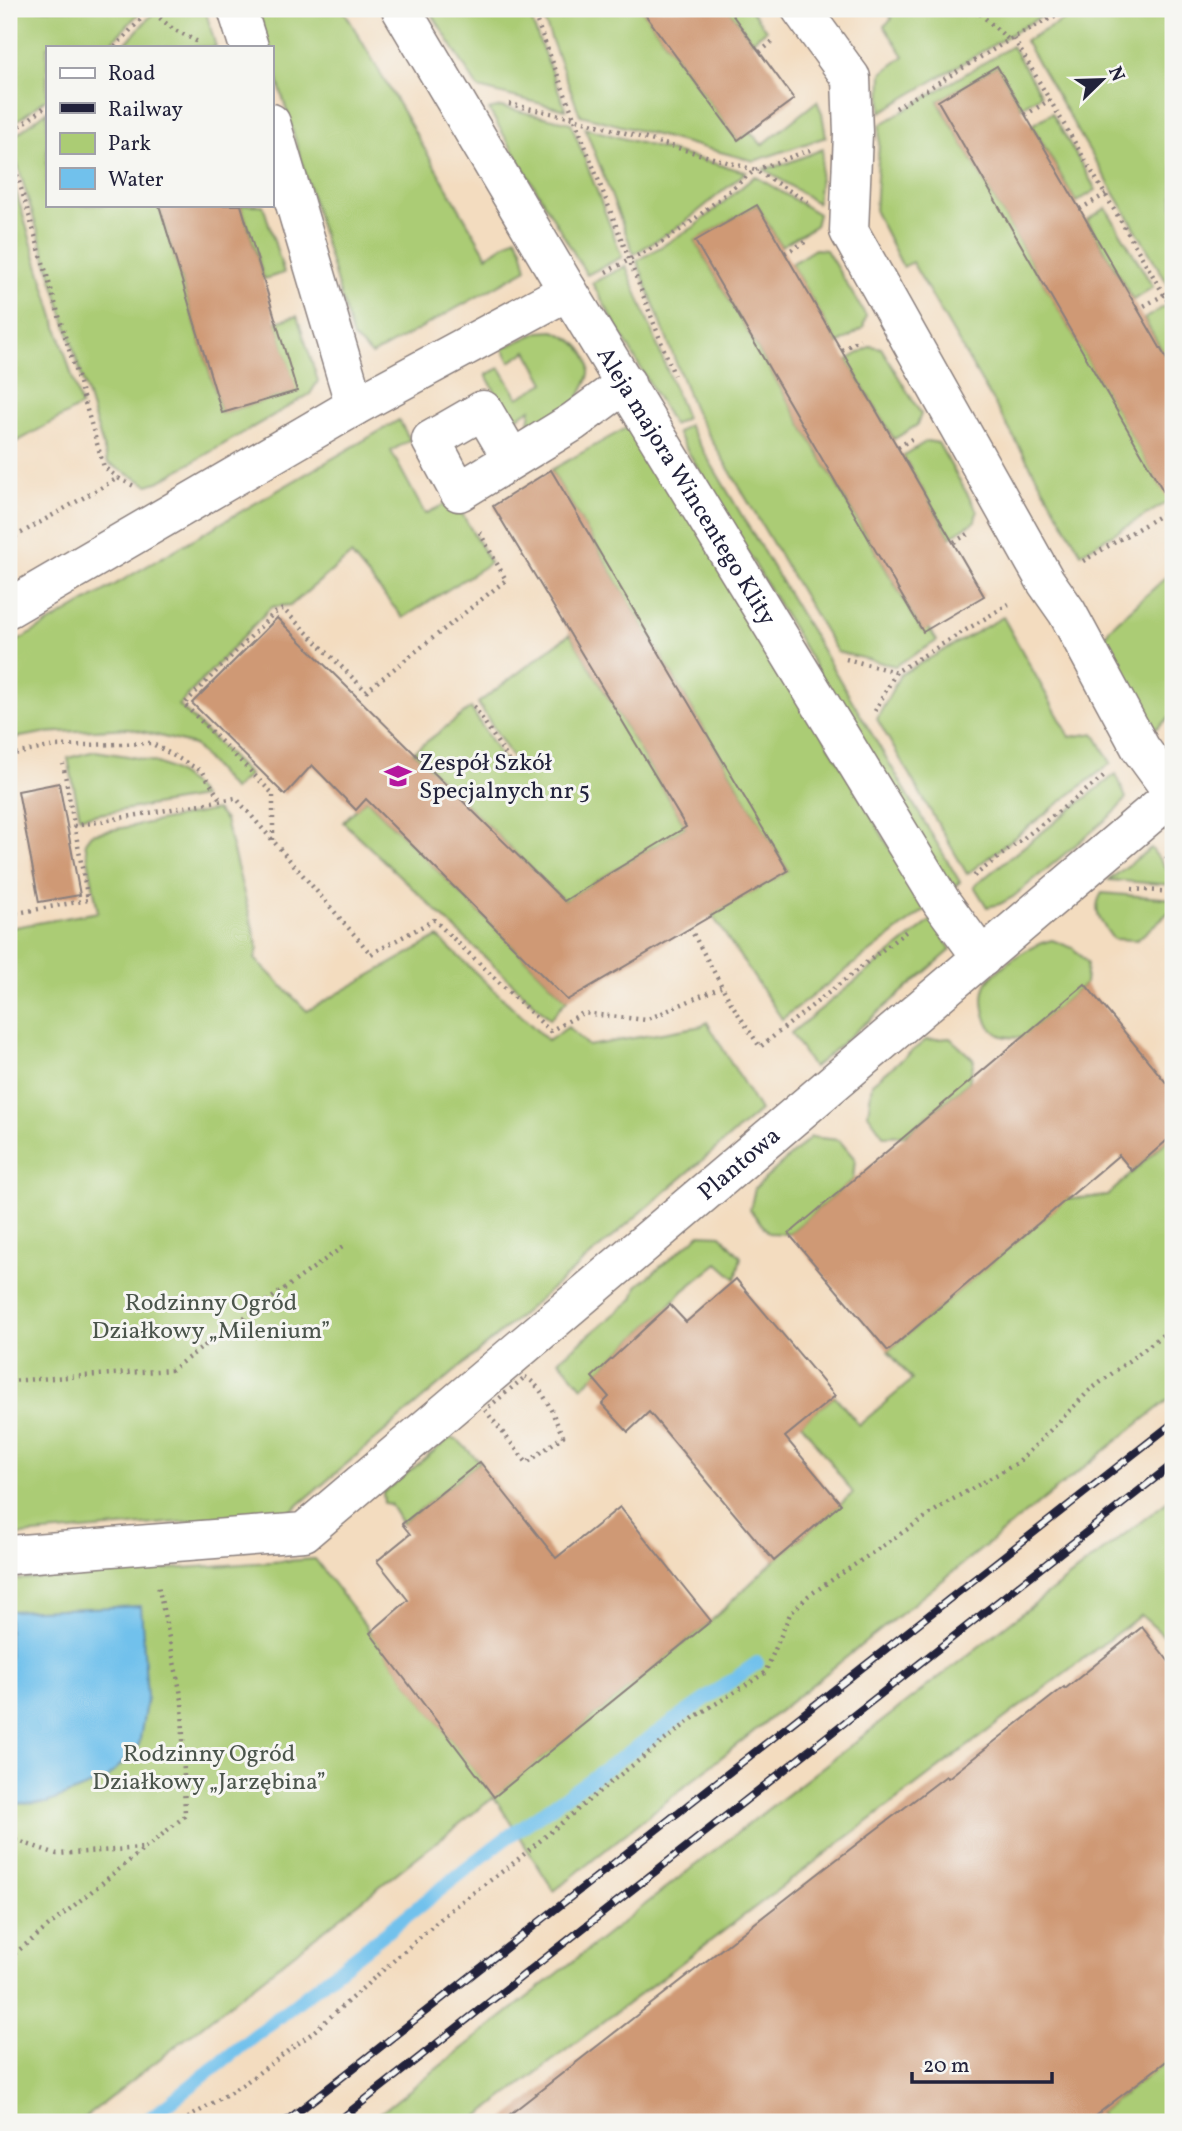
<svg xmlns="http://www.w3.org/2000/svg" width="1182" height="2131" viewBox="0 0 1182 2131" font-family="Vollkorn,serif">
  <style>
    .green { fill: #abcc74; stroke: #667758; stroke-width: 2 }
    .water { fill: #71c1ec; stroke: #4a7294; stroke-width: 2 }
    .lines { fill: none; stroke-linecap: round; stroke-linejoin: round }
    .stream { stroke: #71c1ec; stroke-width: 14 }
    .building { fill: #cf9974 }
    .minor-casing { stroke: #8a7f7d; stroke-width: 41 }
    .path { stroke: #8a7f7d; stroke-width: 4.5; stroke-dasharray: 2 5; stroke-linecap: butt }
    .minor { stroke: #fff; stroke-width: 38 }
    .rail-casing { stroke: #22223b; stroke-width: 8 }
    .rail { stroke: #f6f6f2; stroke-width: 5; stroke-dasharray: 16; stroke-linecap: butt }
    .labels { text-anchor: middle; stroke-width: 6; stroke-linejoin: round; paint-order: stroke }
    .street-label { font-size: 24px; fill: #22223b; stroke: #f6f6f2 }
    .poi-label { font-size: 24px; fill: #22223b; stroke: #f6f6f2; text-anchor: start }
    .park-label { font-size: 24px; fill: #4b554c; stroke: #f6f6f2 }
  </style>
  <rect width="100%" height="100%" fill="#f6f6f2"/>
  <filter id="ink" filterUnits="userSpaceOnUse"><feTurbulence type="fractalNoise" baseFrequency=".0143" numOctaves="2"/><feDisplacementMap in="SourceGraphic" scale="14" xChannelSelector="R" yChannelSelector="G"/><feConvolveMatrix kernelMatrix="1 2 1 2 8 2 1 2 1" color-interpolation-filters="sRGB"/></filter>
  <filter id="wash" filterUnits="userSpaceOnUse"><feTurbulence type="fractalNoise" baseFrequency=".00686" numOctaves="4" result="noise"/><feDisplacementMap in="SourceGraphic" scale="28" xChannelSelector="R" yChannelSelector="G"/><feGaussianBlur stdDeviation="1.57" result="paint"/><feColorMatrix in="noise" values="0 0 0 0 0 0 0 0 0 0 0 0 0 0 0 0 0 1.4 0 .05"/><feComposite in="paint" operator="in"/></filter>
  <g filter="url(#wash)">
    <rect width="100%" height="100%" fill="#f3dcbf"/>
    <path class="green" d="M9 9H143L107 47H47V98L12 125 9 103Z
      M157 9H205L216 47H122Z
      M257 9H343L487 256 516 237 522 248 527 269 372 355 353 338 271 57V47H269Z
      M429 9H527L566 110 478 88Z
      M540 9H641L738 140 750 131 762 145 817 101 822 113 826 137 754 161 580 115Z
      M728 9H750L766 30 752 41Z
      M886 9H1053L881 112 882 73 904 56 884 26 892 19Z
      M1084 9H1173V293L1025 41Z
      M1012 46 1041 95 1021 107 997 66 938 101 1162 488 1169 485 1173 492V499L1081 553 912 262 903 267 875 212 880 125Z
      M501 107 571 123 622 257 587 275 489 110Z
      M47 111V205H159L222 413 296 391 276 322 297 316 318 381 310 394 160 481 148 485 108 463 11 143 12 138Z
      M1052 113 1096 190 1076 202 1032 125Z
      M585 128 746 172 684 223 634 254Z
      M823 149 817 203 764 169 785 164Z
      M9 169 81 406 9 446Z
      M755 176 818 214 815 226 781 246 757 205 695 241 922 631 929 628 937 641 895 666 837 652 695 412 637 261 694 227Z
      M241 205H263L284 273 264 279Z
      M1106 208 1153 287 1133 300 1087 220Z
      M815 249 826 250 866 316 863 328 838 344 791 264Z
      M626 266 686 418 673 425 592 283Z
      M1165 306 1173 321V370L1144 319Z
      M554 331C580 341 600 361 583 389 580 395 577 403 571 407 559 417 542 424 528 431L531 409 511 421 486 375 500 368 518 398 545 383 527 351 510 362 503 348 539 332Z
      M871 346 881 348 921 414 917 425 894 439 847 360Z
      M399 420 410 440 391 451 425 514 445 504 451 512 459 508 490 563 403 618 351 555 291 605 271 607 179 705 249 775 233 790 194 745 129 728 43 733 9 739V646Z
      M688 425 960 882 948 891 677 433Z
      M626 428 648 438 926 909 782 1019 712 915 788 871 551 470Z
      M927 441 938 443 977 511 975 521 950 537 903 456Z
      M1173 571V715L1148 735 1102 642 1110 628Z
      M1003 617 1070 737 1094 733 1111 763 967 874 877 719 900 675Z
      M570 634 686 827 564 901 413 752 471 708 507 767 515 762 478 703Z
      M95 751C138 758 174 758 202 797L80 817 68 758Z
      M1116 774 1126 798 1114 813 1013 897 1000 904 987 907 974 886Z
      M366 799 567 1000 550 1019 343 822Z
      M216 810 225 820 258 948 255 959 307 1011 438 937 548 1041 568 1027 588 1046 702 1026 707 1022 760 1111 289 1513 9 1536V928L98 912 85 842 91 834Z
      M1151 848 1173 878V885L1109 880Z
      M1102 893 1173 899V916L1169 912 1137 940 1113 939C1103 925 1090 911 1102 893Z
      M933 919 951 950 813 1068 791 1033Z
      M1052 940 1073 948 1087 963 1085 984 1022 1038C1015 1037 1006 1038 1000 1035 984 1028 978 995 988 981 1002 964 1030 945 1052 940Z
      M950 1038 974 1060 969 1082 905 1135 884 1136 868 1114 872 1083 926 1040Z
      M1173 1135V1396L554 1891 494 1797 79 2122H9V1580L315 1559 494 1796 711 1621 774 1561 853 1493 801 1423 835 1396 859 1425 912 1380 888 1351 1066 1199 1107 1196Z
      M811 1137 839 1140 855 1159 853 1180 789 1234 769 1233 750 1210 755 1188Z
      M700 1234 721 1235 741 1257 736 1279 718 1263 683 1291 670 1305 582 1387 559 1360 633 1299 637 1286Z
      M450 1438 459 1441 480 1462 402 1524 390 1504 384 1503 383 1493Z
      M1173 1497V1627L1163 1635 1141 1615 471 2122H369L689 1870Z
      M1168 2060 1173 2067V2122H1106L1099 2113Z"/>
    <path class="water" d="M141 1606 147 1697 139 1745 107 1779 47 1803 9 1804V1611Z"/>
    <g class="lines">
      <path class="stream" d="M145 2122 502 1841 757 1663"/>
    </g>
    <g id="blocks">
      <path class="building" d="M641 9H728L794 99 738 140Z
        M997 66 1173 370V508L938 101Z
        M159 205H241L297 391 222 413Z
        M757 205 984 596 923 632 695 241Z
        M551 470 788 871 567 1000 366 799 356 810 312 765 285 795 192 703 277 618 564 901 686 827 493 506Z
        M59 783 80 895 39 902 18 791Z
        M1085 984 1173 1091V1135L1132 1171 1119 1155 888 1351 789 1234Z
        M736 1279 835 1396 785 1437 841 1504 774 1561 649 1412 628 1432 602 1404 609 1397 592 1377 670 1305 686 1322Z
        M480 1462 556 1558 620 1507 711 1621 494 1797 370 1633 408 1600 377 1561 410 1534 402 1524Z
        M1142 1627 1173 1667V2056L1087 2122H500L828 1866 946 1776 948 1778 1064 1687 1065 1689Z"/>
    </g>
  </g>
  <g filter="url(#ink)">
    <use href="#blocks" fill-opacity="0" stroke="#8a7f7d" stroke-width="2"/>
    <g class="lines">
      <defs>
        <g id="minor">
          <path d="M237 9 249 47"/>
          <path id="s1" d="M401 9 568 291 942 903 982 958"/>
          <path d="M801 9 851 78 853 133 849 231 1046 582 1067 612 1141 749 1173 793"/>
          <path d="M271 123 355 406"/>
          <path d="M512 459 483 410 431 440 459 492 573 422 626 383"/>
          <path d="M9 608 355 406 568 291"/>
          <path id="s2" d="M9 1555 304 1532 1173 795"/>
        </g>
      </defs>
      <use href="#minor" class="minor-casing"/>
      <path class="path" d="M149 9 173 29 200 43
        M532 9 674 375
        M975 9 1009 40
        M1014 39 1173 310
        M115 47 150 9
        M760 52 773 41
        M509 104 573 118 755 170 808 202
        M896 108 1009 40 1068 9
        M1025 115 1050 100
        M9 135 47 105
        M9 148 104 467 118 478
        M1080 209 1106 194
        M785 253 807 241
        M606 272 656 246 686 226 755 170 810 150
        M1138 309 1164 295
        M842 350 860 339
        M898 447 915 437
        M9 540 118 478 134 486
        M954 542 970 533
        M1083 561 1173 508
        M846 659 896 672 1009 604
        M474 706 512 765
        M875 711 896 672
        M9 755 55 746 151 743 203 772 221 801
        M74 826 236 798 371 954 434 920 550 1031 583 1013 646 1020 721 987
        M273 840V794L184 704 273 614 283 609 366 691 506 580 479 531
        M1166 856 1173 867
        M9 871 17 913 88 900 63 764
        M974 876 1106 775
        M1132 889 1173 892
        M690 928 731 1003 760 1047 909 929
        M525 1377C545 1387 553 1417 563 1436L527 1463 485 1410Z
        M9 1381 171 1370 344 1246
        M9 1838 57 1854 143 1848
        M9 1958 185 1816 182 1700 158 1585
        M182 2122 245 2083 311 2034 454 1907 511 1865 607 1785 696 1716 765 1673 790 1614 808 1596 948 1502 1019 1462 1089 1391 1173 1327"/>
      <use href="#minor" class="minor"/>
      <defs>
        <path id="rail" d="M285 2122 1173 1423
          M337 2122 1173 1464"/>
      </defs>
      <use href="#rail" class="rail-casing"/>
      <use href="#rail" class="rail"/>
    </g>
  </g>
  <defs>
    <symbol id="school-bare" viewBox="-9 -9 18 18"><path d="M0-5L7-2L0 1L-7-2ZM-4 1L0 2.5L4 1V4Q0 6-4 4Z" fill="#b5179e" stroke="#f6f6f2" stroke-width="2.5" paint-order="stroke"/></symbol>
  </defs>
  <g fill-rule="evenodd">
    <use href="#school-bare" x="379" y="757" width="38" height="38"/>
  </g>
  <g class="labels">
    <g class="street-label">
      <text dy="8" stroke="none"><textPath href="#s1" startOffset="556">Aleja majora Wincentego Klity</textPath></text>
      <text dy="8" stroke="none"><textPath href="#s2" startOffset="866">Plantowa</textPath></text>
    </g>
    <g class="poi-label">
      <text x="419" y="770">Zespół Szkół<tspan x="419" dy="28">Specjalnych nr 5</tspan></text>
    </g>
    <g class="park-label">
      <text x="211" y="1310">Rodzinny Ogród<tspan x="211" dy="28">Działkowy „Milenium”</tspan></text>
      <text x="209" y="1761">Rodzinny Ogród<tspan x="209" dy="28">Działkowy „Jarzębina”</tspan></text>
    </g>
  </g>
  <rect width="1182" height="2131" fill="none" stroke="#f6f6f2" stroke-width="35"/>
  <rect x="46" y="46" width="228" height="161" fill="#f6f6f2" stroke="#a1a1a9" stroke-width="2"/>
  <rect x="60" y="68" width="35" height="10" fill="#ffffff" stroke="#a1a1a9" stroke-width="2"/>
  <text x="108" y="80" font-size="21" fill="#22223b">Road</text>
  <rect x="60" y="103" width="35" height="10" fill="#22223b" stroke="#a1a1a9" stroke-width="2"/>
  <text x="108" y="116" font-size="21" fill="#22223b">Railway</text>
  <rect x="60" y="133" width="35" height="21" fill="#abcc74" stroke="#a1a1a9" stroke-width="2"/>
  <text x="108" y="150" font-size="21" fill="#22223b">Park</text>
  <rect x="60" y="168" width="35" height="21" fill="#71c1ec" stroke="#a1a1a9" stroke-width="2"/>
  <text x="108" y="186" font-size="21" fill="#22223b">Water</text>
  <g transform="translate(1102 80) rotate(67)" stroke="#f6f6f2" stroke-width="5" paint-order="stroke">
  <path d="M0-5L12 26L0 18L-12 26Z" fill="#22223b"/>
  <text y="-10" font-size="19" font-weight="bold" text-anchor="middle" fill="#22223b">N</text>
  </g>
  <path d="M912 2072v10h140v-10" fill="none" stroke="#22223b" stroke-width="3.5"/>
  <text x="923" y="2072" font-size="21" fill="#22223b" stroke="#f6f6f2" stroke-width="5" paint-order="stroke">20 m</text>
</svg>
